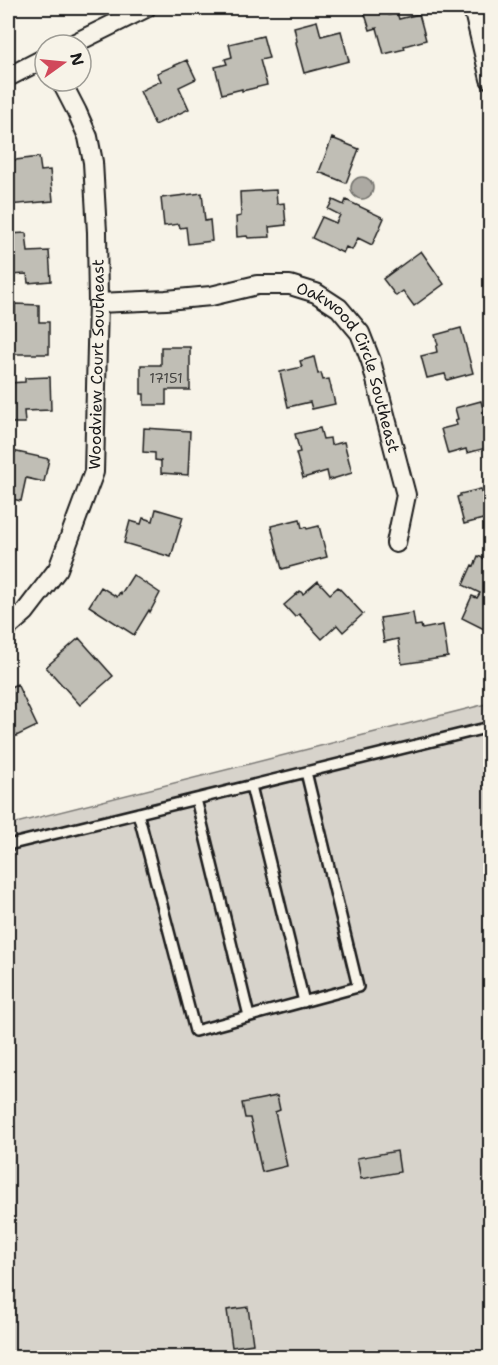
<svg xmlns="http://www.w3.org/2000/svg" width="498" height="1365" viewBox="0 0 498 1365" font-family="'Shantell Sans',sans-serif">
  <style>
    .green { fill: #d7d3cb; stroke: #7a7874; stroke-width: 1.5 }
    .water { fill: #aca9a2; stroke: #72716c; stroke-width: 1.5 }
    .building { fill: #c0beb5; stroke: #1c1c1c; stroke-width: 1.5 }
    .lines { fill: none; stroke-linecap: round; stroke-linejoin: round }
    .lane-casing { stroke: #1c1c1c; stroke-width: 14 }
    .street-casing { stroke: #1c1c1c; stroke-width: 22 }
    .lane { stroke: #f7f3e8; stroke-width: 9 }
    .street { stroke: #f7f3e8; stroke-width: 18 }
    .labels { text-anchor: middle; stroke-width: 4.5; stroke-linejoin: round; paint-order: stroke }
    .number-label { font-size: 14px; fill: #454442 }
    .street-label { font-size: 16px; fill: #1c1c1c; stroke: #f7f3e8 }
  </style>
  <rect width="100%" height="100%" fill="#f7f3e8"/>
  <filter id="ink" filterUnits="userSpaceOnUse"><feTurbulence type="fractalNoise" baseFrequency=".0167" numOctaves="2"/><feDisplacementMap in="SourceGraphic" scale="12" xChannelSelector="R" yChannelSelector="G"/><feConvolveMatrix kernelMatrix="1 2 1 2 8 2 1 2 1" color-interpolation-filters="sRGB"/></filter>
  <g filter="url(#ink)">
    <path class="green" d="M490 703V1357L8 1358V825Z"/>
    <path class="water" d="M351 188a11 11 0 1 1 22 0a11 11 0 1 1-22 0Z"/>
    <path class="building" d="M363 8H388L389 15 397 13 399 19 419 14 426 40 404 46 405 49 384 54 377 28 370 30Z
      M317 21 321 36 341 31 349 61 304 73 297 47 296 42 297 41 294 27Z
      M263 36 269 58 260 60 267 85 242 91V89L222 94 215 67 227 64 225 59 232 57 229 44Z
      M187 60 196 79 179 87 189 109 155 125 140 91 161 81 157 73Z
      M332 138 359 149 346 183 319 172Z
      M39 157 41 171 50 170 53 201 8 205V161Z
      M276 190 277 204 284 203 286 225 269 227 270 237 248 238 247 236 237 237 236 217 241 216 240 192Z
      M202 193 205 221 210 220 212 241 188 244 186 227 180 228 179 224 164 226 161 198Z
      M333 200 344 205 346 200 384 218 372 245 358 238 352 250 346 247 343 253 312 238 322 217 336 223 340 215 328 209Z
      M26 233 28 252 49 251 51 281 28 283 27 274 8 275V234Z
      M421 251 444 284 414 306 403 291 396 296 383 279Z
      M15 304 39 305V322H49V354H8V313H15Z
      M461 328 473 373 447 380 445 374 427 378 421 356 437 352 436 347 438 345 435 335Z
      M161 347H190V390H166V405H144V394H141V365H161Z
      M314 357 318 374 321 373 323 380 329 379 335 404 312 409 310 402 288 407 280 372 302 367 300 361Z
      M50 377 51 410 24 411 25 423H8V383L25 382V378Z
      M481 401 490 436V447L467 453 466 449 448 454 441 429 457 425 455 420 458 419 455 408Z
      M144 428 190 431 188 475 161 473V461L155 460V453L143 452Z
      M320 428 323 439 330 438 331 445 344 442 352 473 329 480 327 471 303 478 296 453 300 452 295 434Z
      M8 450 49 459 44 482 26 478 21 501 8 498Z
      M481 489 482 493 490 491V536L488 537 483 519 464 524 457 497 460 496V494Z
      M156 509 183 517 171 557 124 543 130 521 141 524 143 518 153 521Z
      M300 519 302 528 306 527 307 529 319 526 327 557 282 569 271 526Z
      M478 556 490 561V632L462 618 472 596 477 598 480 593 463 585 472 565 474 566Z
      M133 575 160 593 150 612 149 610 134 635 89 606 101 587 117 597 120 592 121 594Z
      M318 581 330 594 338 587 363 614 343 632 337 625 322 639 299 614 295 617 284 605 300 591 303 594Z
      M413 613 415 626 421 625 422 629 443 625 448 657 402 664 398 639 384 642 380 618Z
      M79 638 113 676 80 705 46 667Z
      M17 684 37 726 8 740V688Z
      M277 1096 280 1110 275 1112 287 1166 262 1172 250 1118H245L242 1103Z
      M397 1151 400 1172 361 1179 357 1158Z
      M248 1307 253 1344 232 1347 227 1310Z"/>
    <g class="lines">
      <defs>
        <path id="lane" d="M251 786 304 1002
          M196 799 249 1016
          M138 813 195 1031 358 987 306 772
          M8 845 490 727"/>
        <g id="street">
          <path d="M473 8 490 79"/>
          <path d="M71 45 146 8"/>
          <path d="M8 77 45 58"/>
          <path id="s1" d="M98 303 166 300 211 296 257 285H290L316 293 339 308 360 333 371 361 406 495 396 543"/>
          <path id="s2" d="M8 627 25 612 58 569 94 472 98 303 97 232 93 162 88 137 77 112 61 81"/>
        </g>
      </defs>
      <use href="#lane" class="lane-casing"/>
      <use href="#street" class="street-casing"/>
      <use href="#lane" class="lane"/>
      <use href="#street" class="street"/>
    </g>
  </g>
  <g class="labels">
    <g class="number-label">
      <text x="166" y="383">17151</text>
    </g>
    <g class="street-label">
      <text dy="6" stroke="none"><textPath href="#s2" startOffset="288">Woodview Court Southeast</textPath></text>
      <text dy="6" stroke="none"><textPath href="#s1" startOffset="303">Oakwood Circle Southeast</textPath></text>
    </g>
  </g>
  <rect width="498" height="1365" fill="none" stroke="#f7f3e8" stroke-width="30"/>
  <rect x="15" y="15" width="468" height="1335" fill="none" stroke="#1c1c1c" stroke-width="2" filter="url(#ink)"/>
  <g transform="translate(63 63) rotate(75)"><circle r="28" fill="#f7f3e8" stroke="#9f9d96" stroke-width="1.5"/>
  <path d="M0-4.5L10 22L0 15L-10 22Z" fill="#d1495b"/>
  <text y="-9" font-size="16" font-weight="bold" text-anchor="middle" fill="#1c1c1c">N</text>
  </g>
</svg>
